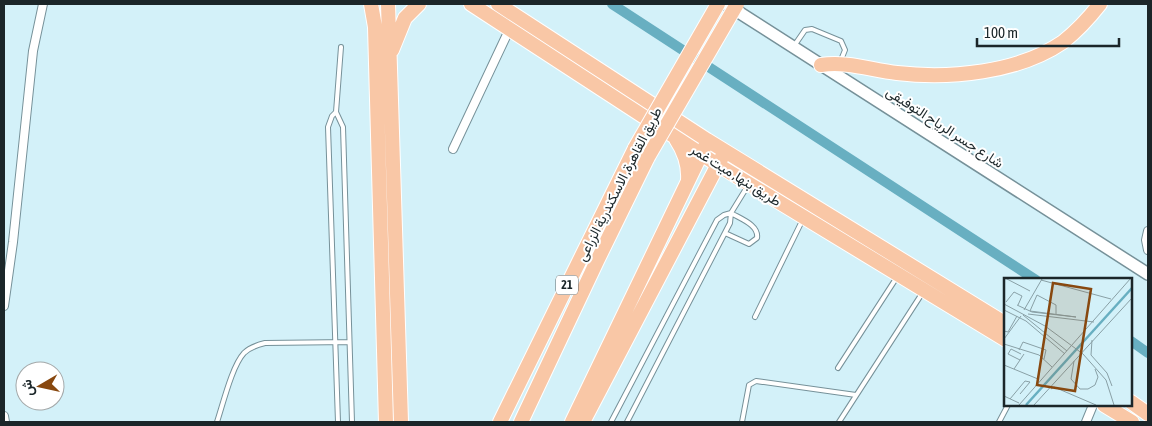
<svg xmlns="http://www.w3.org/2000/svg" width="1152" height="426" viewBox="0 0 1152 426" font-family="'Asap Condensed',Vazirmatn,sans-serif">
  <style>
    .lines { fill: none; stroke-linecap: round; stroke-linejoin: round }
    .canal { stroke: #68afc1; stroke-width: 10 }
    .lane-casing { stroke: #769199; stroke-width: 6 }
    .street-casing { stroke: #769199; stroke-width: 10 }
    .secondary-casing { stroke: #769199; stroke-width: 14 }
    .highway-casing { stroke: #fff; stroke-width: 16 }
    .lane { stroke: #fff; stroke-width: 4 }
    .street { stroke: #fff; stroke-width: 8 }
    .secondary { stroke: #fff; stroke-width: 11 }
    .highway { stroke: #f9c7a6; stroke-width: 14 }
    .highway-bridge-casing { stroke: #fff; stroke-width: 16; stroke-linecap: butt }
    .highway-bridge { stroke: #f9c7a6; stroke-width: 14 }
    .labels { text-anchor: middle; stroke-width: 4; stroke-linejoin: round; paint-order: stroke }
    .shield { fill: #fff; stroke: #5f6769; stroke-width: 1 }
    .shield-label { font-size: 12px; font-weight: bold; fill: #1b2629 }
    .street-label { font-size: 14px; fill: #1b2629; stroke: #fff }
    .inset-river { fill: none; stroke: #68afc1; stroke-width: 2.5 }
    .inset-road { fill: none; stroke: #89a0a6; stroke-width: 1 }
    .view { fill: #88480f; fill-opacity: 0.15; stroke: #88480f; stroke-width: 2.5 }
    .inset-edge { fill: none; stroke: #1b2629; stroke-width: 2.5 }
  </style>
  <rect width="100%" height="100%" fill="#d3f1f9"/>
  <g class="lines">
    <path class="canal" d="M612 4 1036 280
      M1131 341 1148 353"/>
    <defs>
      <path id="lane" d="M794 46 805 30 812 29 841 41 845 50 841 60
        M336 112 341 47
        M755 317 802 221
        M838 368 897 277
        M217 422C223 404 232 366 244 353 250 347 257 345 265 343L349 342
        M338 422 328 127 332 116 336 112 343 127 352 422
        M611 422 717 220 724 215 731 213C741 219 759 225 757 238L749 244 725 233
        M627 422 730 223 731 213 747 187
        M742 422 749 385 756 381 856 395
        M839 422 923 292
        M999 422 1008 405"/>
      <path id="street" d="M453 149 510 28
        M1148 231 1146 240 1148 250
        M4 306 13 242 33 51 43 4
        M4 416 5 422
        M1086 422 1093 405"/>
      <path id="secondary" d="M726 4 1148 274"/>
      <path id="highway" d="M371 4 375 27 386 422
        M388 4 401 422
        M471 4 718 165 1006 340
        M498 4 707 140 1006 324
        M392 50 405 18 419 4
        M821 65C847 61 871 70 897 73 949 79 1018 73 1063 42 1077 31 1089 18 1100 4
        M676 139C684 151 689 165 688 180
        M1131 402 1148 414
        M1104 405 1132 422
        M500 422 635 148
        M521 422 597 261 648 157
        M572 422 704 148
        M583 422 722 157"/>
    </defs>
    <use href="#lane" class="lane-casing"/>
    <use href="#street" class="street-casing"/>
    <use href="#secondary" class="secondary-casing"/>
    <use href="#highway" class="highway-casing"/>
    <use href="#lane" class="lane"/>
    <use href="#street" class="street"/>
    <use href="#secondary" class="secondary"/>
    <use href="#highway" class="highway"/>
    <defs>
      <path id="highway-bridge" d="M635 148 718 4
        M648 157 737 4"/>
    </defs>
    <use href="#highway-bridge" class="highway-bridge-casing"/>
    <use href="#highway-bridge" class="highway-bridge"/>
  </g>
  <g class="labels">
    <rect class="shield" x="556" y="275.5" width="22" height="19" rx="4"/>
    <g class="shield-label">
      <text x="567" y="289">21</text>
    </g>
    <g class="street-label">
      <text transform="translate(945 127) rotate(33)" y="5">شارع جسر الرياح التوفيقى</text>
      <text transform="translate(736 175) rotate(32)" y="5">طريق بنها, ميت غمر</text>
      <text transform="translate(619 184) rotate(-63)" y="5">طريق القاهرة, الاسكندرية الزراعى</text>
    </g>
  </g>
  <g transform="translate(1004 278)">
    <rect width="128" height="128" fill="#d3f1f9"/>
    <path class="inset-river" d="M22 127 128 10"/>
    <path class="inset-road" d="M1 0 26 13M37 2 107 21M2 24 10 14 18 18 14 27M0 26 41 48 79 76 102 102 110 127M13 27 28 34 72 39 26 33M0 32 22 43 61 76M20 32 38 1M26 33 33 17 52 27V36M24 36 90 44M19 37 63 73M0 53 4 54 13 38M0 61 17 38M88 62 87 77 103 95 108 108M0 66 35 77 48 89M15 72 19 64 42 72 40 81M16 82 4 76 7 71 17 76M70 83 67 101 76 111H84L91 107 94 99 91 91M0 87 34 101M10 91 20 76M47 111 50 109 92 127M0 118 15 125M6 121 21 103 26 104 16 116M15 127 127 0M30 127 128 20"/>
    <path class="view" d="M49 5 87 11 71 113 33 107Z"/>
    <rect width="128" height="128" class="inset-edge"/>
  </g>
  <rect width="1152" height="426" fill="none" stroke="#1b2629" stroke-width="10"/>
  <g transform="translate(40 386) rotate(261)"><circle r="24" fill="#ffffff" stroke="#a4a8a9"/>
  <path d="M0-4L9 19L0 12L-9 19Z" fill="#88480f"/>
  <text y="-8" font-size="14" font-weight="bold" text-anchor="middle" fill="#1b2629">ش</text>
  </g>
  <path d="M977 38v8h142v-8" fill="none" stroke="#1b2629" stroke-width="2.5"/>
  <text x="984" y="38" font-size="15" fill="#1b2629" stroke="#ffffff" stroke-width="4" paint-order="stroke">100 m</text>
</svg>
